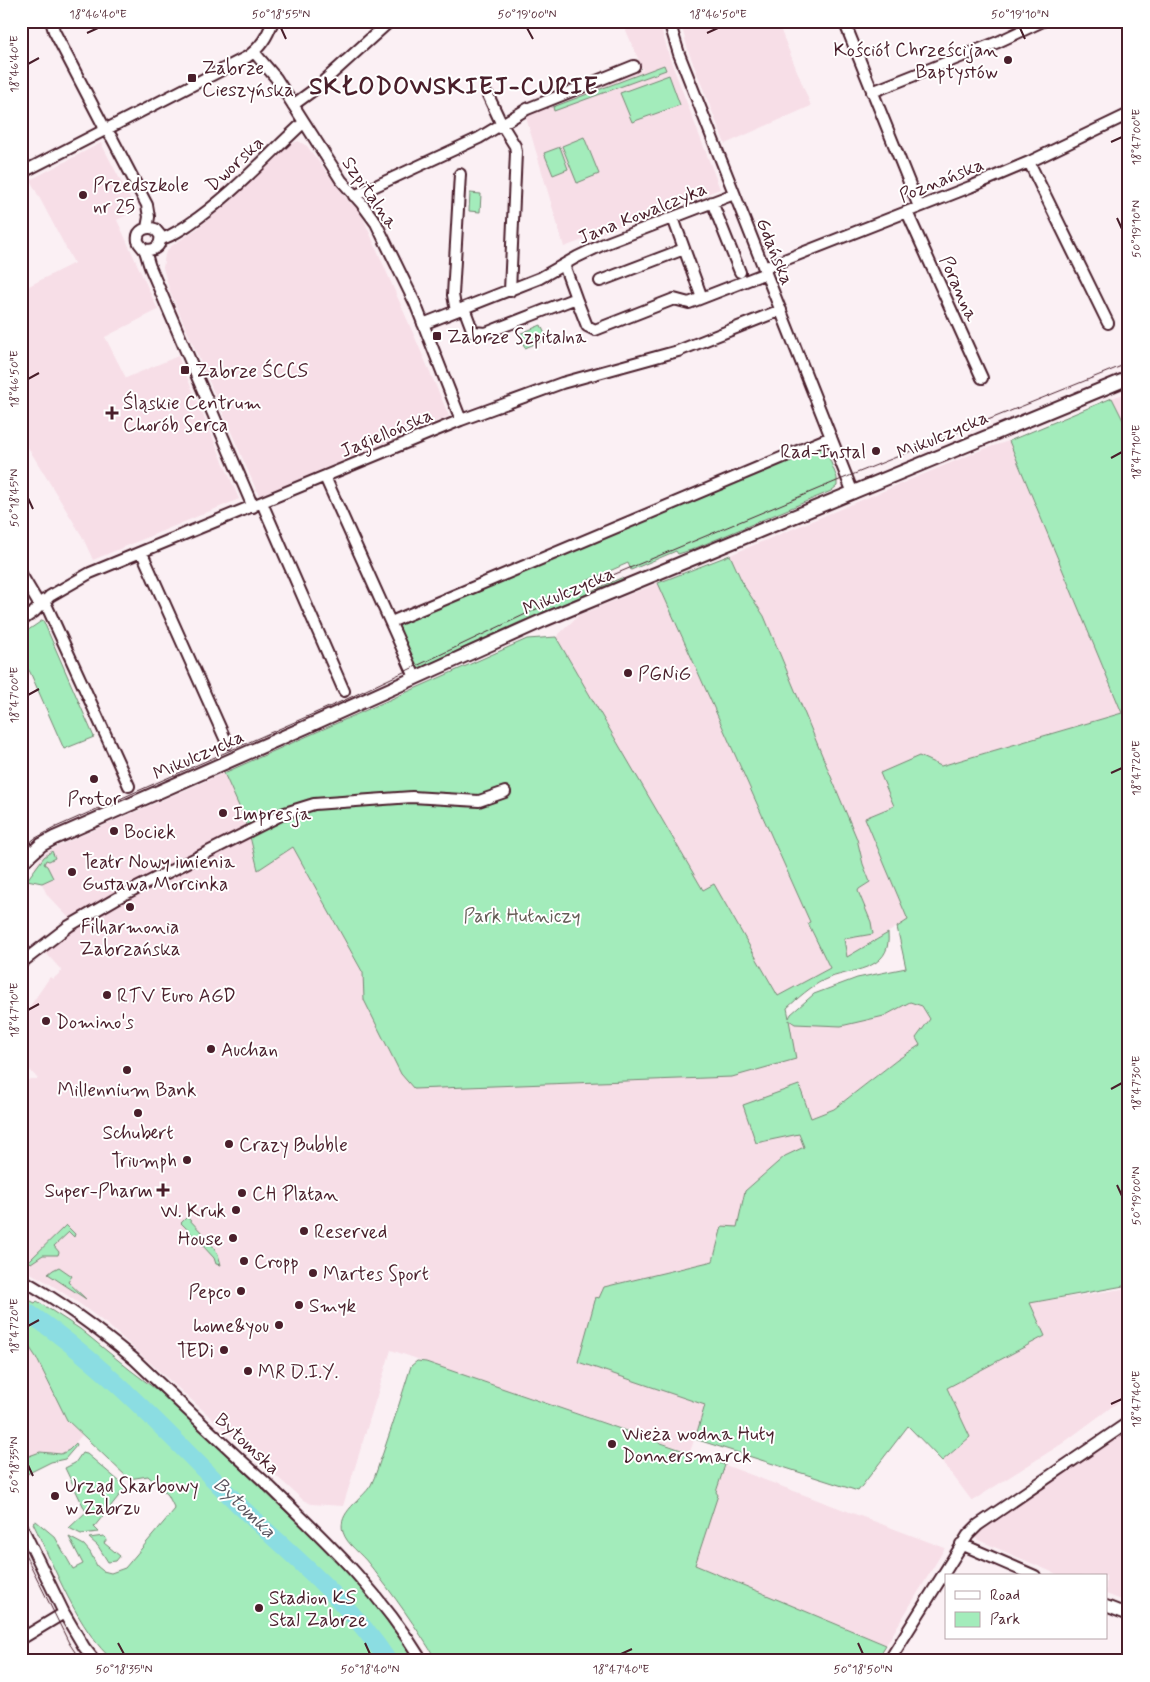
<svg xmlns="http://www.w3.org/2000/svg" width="1150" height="1682" viewBox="0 0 1150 1682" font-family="Mynerve,sans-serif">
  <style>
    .built { fill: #f7dee7 }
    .green { fill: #a3ecbb; stroke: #768673 }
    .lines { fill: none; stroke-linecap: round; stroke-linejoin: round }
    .river { stroke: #8bdde2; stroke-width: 18 }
    .minor-casing { stroke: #4a1f2b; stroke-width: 14 }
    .major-casing { stroke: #4a1f2b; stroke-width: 16 }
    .minor { stroke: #fff; stroke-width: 10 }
    .major { stroke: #fff; stroke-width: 12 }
    .tram { stroke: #4a1f2b; stroke-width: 1 }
    .ticks { fill: none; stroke: #4a1f2b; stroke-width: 2 }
    .poi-dot { fill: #4a1f2b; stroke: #fff; stroke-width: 2 }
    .labels { text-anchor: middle; stroke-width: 4; stroke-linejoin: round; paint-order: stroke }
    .poi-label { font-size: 19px; fill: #4a1f2b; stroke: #fff; text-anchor: start }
    .street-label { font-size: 19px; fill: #4a1f2b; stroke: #fff }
    .park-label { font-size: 19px; fill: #655c56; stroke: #fff }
    .water-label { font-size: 20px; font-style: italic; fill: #5e5862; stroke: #fff }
    .district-label { font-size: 24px; font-weight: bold; letter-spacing: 1px; fill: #4a1f2b; stroke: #fff }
    .neatline { fill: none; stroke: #4a1f2b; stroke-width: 2 }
    .ticks-label { font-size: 12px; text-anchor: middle; fill: #4a1f2b }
  </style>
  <rect width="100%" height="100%" fill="#fbf0f4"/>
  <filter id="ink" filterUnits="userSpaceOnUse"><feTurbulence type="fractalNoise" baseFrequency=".02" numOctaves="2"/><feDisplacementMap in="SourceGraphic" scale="10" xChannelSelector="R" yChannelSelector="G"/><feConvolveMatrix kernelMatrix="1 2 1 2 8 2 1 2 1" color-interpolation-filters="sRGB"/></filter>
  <g filter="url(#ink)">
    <path class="built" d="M622 21H659L670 59 720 189 564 247 525 114 643 70Z
      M680 21H777L811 106 725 144 689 53Z
      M298 141 307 146 349 202 356 206 361 213 449 416 259 496 170 292 163 268 165 254 170 247 198 228 229 202 291 144Z
      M101 143 136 210 117 220 158 310 105 337 126 378 178 356 239 499 93 560 82 536 21 436V290L74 263 30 180Z
      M1129 392V432L1112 398Z
      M1009 441 1122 713 941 766 919 757 880 773 894 806 865 819 908 920 847 958 844 939 871 922 858 891V889L870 882 863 864 857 839 764 616 744 586 730 555 984 449Z
      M658 583 810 923 808 924 830 968 778 996 714 885 703 891 556 637 579 615Z
      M224 773 247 824 257 869 293 847 363 974 364 1001 789 1019 884 1016 910 1002 921 1006 931 1019 916 1038 921 1045 897 1060 834 1109 811 1118 799 1134 804 1148 785 1156 745 1191 737 1228 722 1227 713 1261 604 1287 578 1362 706 1405 690 1452 391 1350 343 1506 311 1504 303 1500 109 1326 80 1304 47 1282 21 1268V1084L30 1079H38L21 1060V1015L23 1012 22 1011 26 1012 50 977 53 979 62 971 38 944 70 919 47 895 34 866 44 854 60 845Z
      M1129 1288V1394L1063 1443 972 1501 942 1461 970 1437 947 1388 1045 1336 1030 1303Z
      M21 1342 28 1345 36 1357 67 1420 82 1435 69 1450 61 1454 40 1452 21 1459Z
      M1129 1429V1603L1106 1594V1576H1061L976 1539V1533Z
      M725 1465 945 1548 886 1645 695 1565 717 1495 716 1493Z"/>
    <path class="green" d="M664 65 666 70 554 111 553 107Z
      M669 75 680 105 632 122 620 93Z
      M584 137 599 174 577 183 562 146Z
      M560 147 568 169 553 175 544 153Z
      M470 193 481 194 480 212 469 211Z
      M541 325 547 339 525 348 519 334Z
      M1112 398 1129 432V1285L1030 1303 1045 1336 947 1388 970 1437 942 1461 908 1426 858 1491 695 1439 705 1405 578 1362 596 1297 599 1298 604 1287 713 1261 722 1226 737 1227 745 1191 785 1156 804 1147 799 1134 756 1143 743 1105 799 1085 811 1118 834 1109 897 1060 920 1045 916 1038 930 1019 922 1006 910 1002 884 1016 841 1026 795 1024 789 1020 796 1059 732 1077 414 1089 401 1074 364 1000 363 973 293 847 258 870 247 824 224 773 527 639 556 637 703 890 714 884 778 996 830 968 808 923 810 922 658 583 730 555 744 586 764 616 857 839 863 864 870 882 859 889 858 891 871 922 873 934 844 939 847 957 888 933C892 973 849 968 824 980 810 987 798 998 787 1008L789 1018 791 1014 814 994 857 978 906 968 897 927 908 920 865 818 894 806 880 773 919 756 941 766 1122 713 1009 441Z
      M823 442 837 478V486L831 491 691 550 678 554 676 551 631 570 628 563 584 582 589 592 621 578 623 579 520 622 418 669 413 666 396 623Z
      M43 620 94 737 64 749 30 672 21 660V635Z
      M52 851 55 858 49 861 46 860 44 864 47 866 53 878 42 883 27 880 44 857Z
      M187 1217 204 1235 198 1240 181 1223Z
      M66 1225 75 1234 74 1237 69 1232 54 1246 59 1252 58 1255H43L31 1263 29 1261Z
      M209 1240 218 1254 221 1265 216 1264 214 1258 203 1246Z
      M59 1267 72 1276 68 1282 86 1299 48 1274 53 1270Z
      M23 1297 35 1303 37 1301 80 1329 129 1369 162 1394 322 1546 352 1577 376 1605 415 1661H395L350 1605 269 1528 110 1374 85 1351 21 1303Z
      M21 1315 78 1358 97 1375 200 1473 366 1637 382 1661H114C78 1631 54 1566 33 1523L36 1521 55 1537 73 1569 83 1564 69 1537 84 1545 90 1552 97 1566 103 1571 111 1573 125 1568 175 1509 168 1495 148 1476 129 1479 67 1420 36 1357 28 1345 21 1342Z
      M417 1361 426 1362 725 1465 716 1492 718 1495 695 1565 886 1645 876 1661H437C416 1627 394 1595 369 1564 361 1553 347 1545 343 1532 337 1512 362 1500 371 1485 376 1475 379 1463 383 1453 393 1424 402 1395 411 1366Z
      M76 1443 77 1445 65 1459 51 1462 21 1477V1459L40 1452 61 1454 69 1450Z
      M82 1453 87 1454 126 1487 94 1527 99 1532 81 1534 69 1528 86 1512 65 1468 75 1463Z
      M104 1536 107 1539 104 1543 120 1556 116 1561 108 1562 98 1546 89 1538Z"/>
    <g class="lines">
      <path class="river" d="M21 1308C105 1363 172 1438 242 1508 293 1557 349 1601 388 1661"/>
      <defs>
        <path id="minor" d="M51 21 54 31 103 125 112 138 147 205 149 217 147 228
          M669 21 679 54 853 493
          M844 21 919 207
          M254 52 276 78 341 180 362 204 376 223 415 303 461 420
          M872 92 998 42 1043 21
          M488 95 502 125 515 146 516 152 510 291
          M293 105 315 89 390 21
          M1029 162 1108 323
          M21 173 247 57C261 47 267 37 273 21
          M354 196 479 138 527 109 634 66
          M712 202 740 272
          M907 212 982 378
          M673 218 702 298
          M161 239C170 237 180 230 188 225 231 196 265 158 303 123
          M144 249C154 252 162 246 160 235L155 229C147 226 136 230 138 241 139 245 143 247 145 251 147 256 148 262 150 267L253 507
          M764 268 970 187 1029 162 1129 114
          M600 281 684 249
          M576 298 587 326 595 330 674 299 689 303 766 273
          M464 308 473 332 486 333 576 298 564 265
          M456 311 453 295 460 174
          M423 324 540 278 577 257 604 244 734 194
          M325 477 415 677
          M262 503 344 691
          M142 553 227 743
          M21 574 40 606
          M44 600 129 786
          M21 621 34 612 50 596 90 573 461 420 562 383 678 351 781 310
          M391 622 831 437
          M21 841 31 854
          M21 963 69 926 119 897 285 813 314 804 412 797 479 801 505 792
          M21 1279C62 1302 98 1329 134 1359 178 1401 222 1443 267 1484 326 1541 379 1590 422 1661
          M21 1525 64 1613 84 1647 95 1661
          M961 1544 1035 1576
          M1106 1606 1129 1615
          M21 1639 64 1613
          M889 1661 968 1535 978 1525 1129 1422"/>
        <path id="major" d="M21 863 41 845 54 838 306 727 544 620 1129 378"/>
      </defs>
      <use href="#minor" class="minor-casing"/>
      <use href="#major" class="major-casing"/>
      <use href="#minor" class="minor"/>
      <use href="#major" class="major"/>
      <path class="tram" d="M21 850 34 839 56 827 347 699 570 593 837 481 1129 363
        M21 1546 69 1643 81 1661"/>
    </g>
  </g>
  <path class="ticks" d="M281 28 286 39M527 28 533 39M1020 28 1025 39M87 33 98 28M707 33 718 28M28 64 39 58M1111 142 1122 137M1117 218 1122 229M28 379 39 373M1111 458 1122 452M28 498 33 509M28 695 39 689M1111 773 1122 768M28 1010 39 1004M1111 1089 1122 1083M1117 1185 1122 1196M28 1326 39 1320M1111 1404 1122 1399M28 1465 33 1476M118 1643 124 1654M365 1643 370 1654M858 1643 863 1654M621 1654 632 1649"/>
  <g class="poi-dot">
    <circle cx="1008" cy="60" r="5"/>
    <rect x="187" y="73" width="10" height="10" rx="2.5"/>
    <circle cx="83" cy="195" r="5"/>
    <rect x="432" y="331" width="10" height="10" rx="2.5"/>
    <rect x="180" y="365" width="10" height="10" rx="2.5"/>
    <path d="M109.5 405.5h5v5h5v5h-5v5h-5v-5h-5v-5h5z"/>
    <circle cx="876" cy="451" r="5"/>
    <circle cx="628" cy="673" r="5"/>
    <circle cx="94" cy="779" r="5"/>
    <circle cx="223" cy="813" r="5"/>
    <circle cx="114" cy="831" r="5"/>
    <circle cx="72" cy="872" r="5"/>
    <circle cx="130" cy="907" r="5"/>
    <circle cx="107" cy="995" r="5"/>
    <circle cx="46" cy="1021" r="5"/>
    <circle cx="211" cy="1049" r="5"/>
    <circle cx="127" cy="1070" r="5"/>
    <circle cx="138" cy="1113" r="5"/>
    <circle cx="229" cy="1144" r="5"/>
    <circle cx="187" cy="1160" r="5"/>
    <path d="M160.5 1182.5h5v5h5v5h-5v5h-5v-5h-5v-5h5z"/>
    <circle cx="242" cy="1193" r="5"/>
    <circle cx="236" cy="1210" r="5"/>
    <circle cx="304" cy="1231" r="5"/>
    <circle cx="233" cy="1238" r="5"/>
    <circle cx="244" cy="1261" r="5"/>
    <circle cx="313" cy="1273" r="5"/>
    <circle cx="241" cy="1291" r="5"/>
    <circle cx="299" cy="1305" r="5"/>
    <circle cx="279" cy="1325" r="5"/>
    <circle cx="224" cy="1350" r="5"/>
    <circle cx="248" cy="1371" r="5"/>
    <circle cx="612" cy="1444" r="5"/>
    <circle cx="55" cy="1496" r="5"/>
    <circle cx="259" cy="1608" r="5"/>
  </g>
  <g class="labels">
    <g class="poi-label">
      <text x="998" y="56" text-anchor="end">Kościół Chrześcijan<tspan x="998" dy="22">Baptystów</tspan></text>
      <text x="202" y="74">Zabrze<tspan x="202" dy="22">Cieszyńska</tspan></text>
      <text x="93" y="191">Przedszkole<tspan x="93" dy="22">nr 25</tspan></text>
      <text x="447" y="343">Zabrze Szpitalna</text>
      <text x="195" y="377">Zabrze ŚCCS</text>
      <text x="123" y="409">Śląskie Centrum<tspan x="123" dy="22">Chorób Serca</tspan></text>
      <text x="866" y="458" text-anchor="end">Rad-Instal</text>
      <text x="638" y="680">PGNiG</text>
      <text x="94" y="805" text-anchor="middle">Protor</text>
      <text x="233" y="820">Impresja</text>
      <text x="124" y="838">Bociek</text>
      <text x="82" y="868">Teatr Nowy imienia<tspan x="82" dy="22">Gustawa Morcinka</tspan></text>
      <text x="130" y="933" text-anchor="middle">Filharmonia<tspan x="130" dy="22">Zabrzańska</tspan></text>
      <text x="117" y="1002">RTV Euro AGD</text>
      <text x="56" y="1028">Domino's</text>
      <text x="221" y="1056">Auchan</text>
      <text x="127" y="1096" text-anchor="middle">Millennium Bank</text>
      <text x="138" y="1139" text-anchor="middle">Schubert</text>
      <text x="239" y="1151">Crazy Bubble</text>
      <text x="177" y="1167" text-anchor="end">Triumph</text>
      <text x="153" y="1197" text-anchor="end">Super-Pharm</text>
      <text x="252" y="1200">CH Platan</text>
      <text x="226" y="1217" text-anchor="end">W. Kruk</text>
      <text x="314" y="1238">Reserved</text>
      <text x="223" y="1245" text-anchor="end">House</text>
      <text x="254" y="1268">Cropp</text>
      <text x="323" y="1280">Martes Sport</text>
      <text x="231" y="1298" text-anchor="end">Pepco</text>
      <text x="309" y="1312">Smyk</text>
      <text x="269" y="1332" text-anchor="end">home&amp;you</text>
      <text x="214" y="1357" text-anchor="end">TEDi</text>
      <text x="258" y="1378">MR D.I.Y.</text>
      <text x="622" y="1440">Wieża wodna Huty<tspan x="622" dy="22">Donnersmarck</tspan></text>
      <text x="65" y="1492">Urząd Skarbowy<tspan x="65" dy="22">w Zabrzu</tspan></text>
      <text x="269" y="1604">Stadion KS<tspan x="269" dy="22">Stal Zabrze</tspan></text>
    </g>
    <g class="street-label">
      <text transform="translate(234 163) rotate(-43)" y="7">Dworska</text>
      <text transform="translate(941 179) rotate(-22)" y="7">Poznańska</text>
      <text transform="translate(371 192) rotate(55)" y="7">Szpitalna</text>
      <text transform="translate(642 212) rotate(-22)" y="7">Jana Kowalczyka</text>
      <text transform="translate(776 251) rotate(68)" y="7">Gdańska</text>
      <text transform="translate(960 288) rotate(66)" y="7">Poranna</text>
      <text transform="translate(386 432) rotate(-23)" y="7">Jagiellońska</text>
      <text transform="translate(942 434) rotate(-23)" y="7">Mikulczycka</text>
      <text transform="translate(568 590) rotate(-23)" y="7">Mikulczycka</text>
      <text transform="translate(198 754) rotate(-24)" y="7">Mikulczycka</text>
      <text transform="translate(248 1443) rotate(43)" y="7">Bytomska</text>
    </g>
    <g class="park-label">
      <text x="522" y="922">Park Hutniczy</text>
    </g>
    <g class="water-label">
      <text transform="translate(245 1507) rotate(44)" y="7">Bytomka</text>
    </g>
    <g class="district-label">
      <text x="454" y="94">SKŁODOWSKIEJ-CURIE</text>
    </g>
  </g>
  <rect width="1150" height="1682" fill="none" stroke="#fff" stroke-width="55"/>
  <rect x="945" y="1574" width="162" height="65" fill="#ffffff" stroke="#b7a5aa"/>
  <rect x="955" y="1591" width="25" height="8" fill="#ffffff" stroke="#b7a5aa"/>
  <text x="990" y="1600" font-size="15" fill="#4a1f2b">Road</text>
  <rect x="955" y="1612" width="25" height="15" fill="#a3ecbb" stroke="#b7a5aa"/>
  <text x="990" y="1624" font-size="15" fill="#4a1f2b">Park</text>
  <rect x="28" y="28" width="1094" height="1626" class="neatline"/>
  <g class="ticks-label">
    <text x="98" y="18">18°46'40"E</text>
    <text x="281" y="18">50°18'55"N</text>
    <text x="527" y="18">50°19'00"N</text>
    <text x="718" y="18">18°46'50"E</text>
    <text x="1020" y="18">50°19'10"N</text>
    <text transform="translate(14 64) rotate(-90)" y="4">18°46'40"E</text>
    <text transform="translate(1136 137) rotate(-90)" y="4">18°47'00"E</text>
    <text transform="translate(1136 229) rotate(-90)" y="4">50°19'10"N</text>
    <text transform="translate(14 379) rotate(-90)" y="4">18°46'50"E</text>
    <text transform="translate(1136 452) rotate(-90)" y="4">18°47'10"E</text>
    <text transform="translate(14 498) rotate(-90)" y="4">50°18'45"N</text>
    <text transform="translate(14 695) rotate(-90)" y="4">18°47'00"E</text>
    <text transform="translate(1136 768) rotate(-90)" y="4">18°47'20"E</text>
    <text transform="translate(14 1010) rotate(-90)" y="4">18°47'10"E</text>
    <text transform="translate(1136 1083) rotate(-90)" y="4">18°47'30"E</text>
    <text transform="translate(1136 1196) rotate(-90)" y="4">50°19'00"N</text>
    <text transform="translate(14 1326) rotate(-90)" y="4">18°47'20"E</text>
    <text transform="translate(1136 1399) rotate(-90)" y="4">18°47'40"E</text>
    <text transform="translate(14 1465) rotate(-90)" y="4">50°18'35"N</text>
    <text x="124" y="1673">50°18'35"N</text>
    <text x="370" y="1673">50°18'40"N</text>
    <text x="621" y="1673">18°47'40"E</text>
    <text x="863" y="1673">50°18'50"N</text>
  </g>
</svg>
